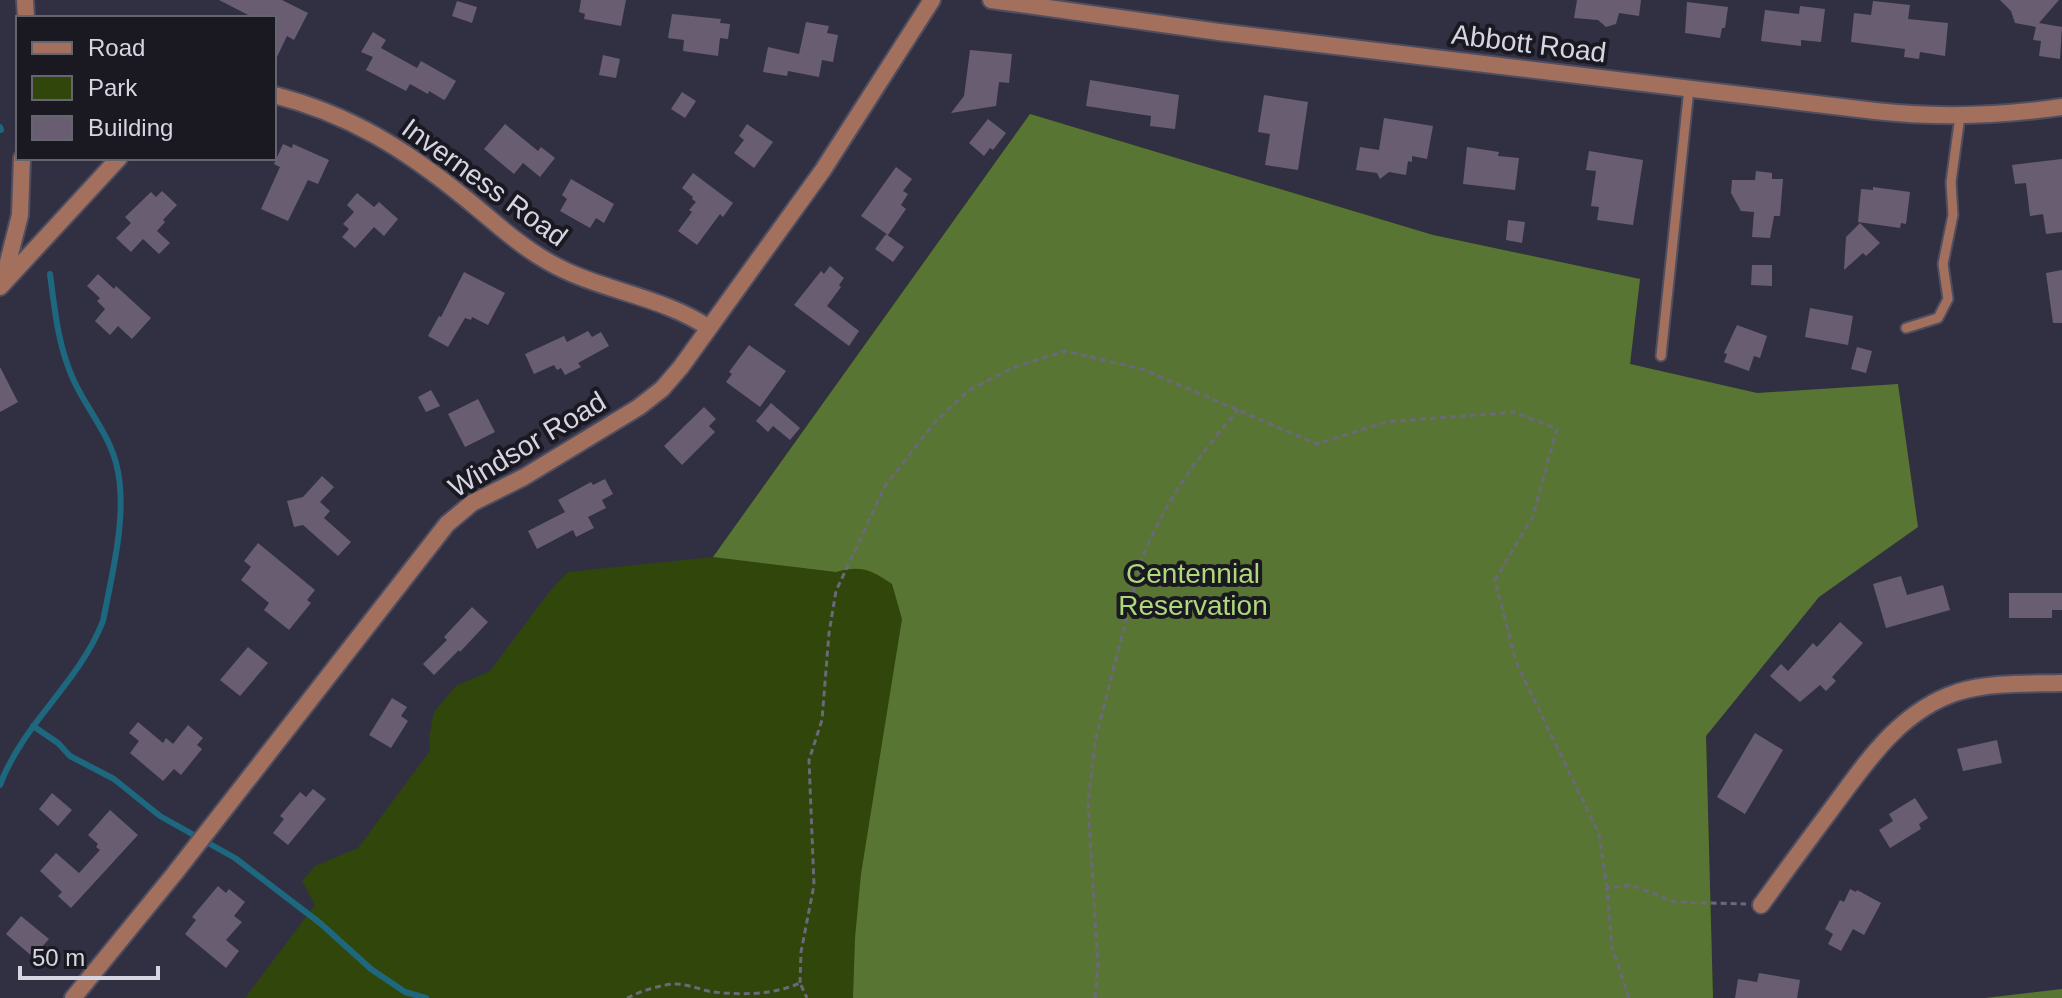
<svg xmlns="http://www.w3.org/2000/svg" width="2062" height="998" viewBox="0 0 2062 998" font-family="Helvetica,sans-serif">
  <style>
    .green { fill: #30460b }
    .forest { fill: #597533 }
    .lines { fill: none; stroke-linecap: round; stroke-linejoin: round }
    .stream { stroke: #1d687e; stroke-width: 6 }
    .building { fill: #695d71 }
    .service-casing { stroke: #4f4e60; stroke-width: 13 }
    .minor-casing { stroke: #4f4e60; stroke-width: 20 }
    .path { stroke: #6a697a; stroke-width: 3; stroke-dasharray: 6 4; stroke-linecap: butt }
    .service { stroke: #a3705e; stroke-width: 9 }
    .minor { stroke: #a3705e; stroke-width: 16 }
    .labels { text-anchor: middle; stroke-width: 8; stroke-linejoin: round; paint-order: stroke }
    .street-label { font-size: 28px; fill: #d6d6e2; stroke: #1a1922 }
    .park-label { font-size: 28px; fill: #afd87b; stroke: #1a1922 }
  </style>
  <rect width="100%" height="100%" fill="#313043"/>
  <path class="green" d="M1030 114 1433 235 1640 279 1630 364 1757 393 1702 580 1713 998H245L315 905 302 881 315 866 358 848 430 751 429 738 434 712 456 686 490 671 550 591 568 572 713 557Z"/>
  <path class="forest" d="M1030 114 1433 235 1640 279 1630 364 1757 393 1898 384 1918 527 1819 597 1706 736 1713 998H853L855 938 861 874 902 619 892 584C871 570 862 565 836 572L713 557Z
    M2062 989V998H1985Z"/>
  <g class="lines">
    <path class="stream" d="M0 127 1 130
      M33 726 58 743 70 756 114 779 160 816 235 858 320 923 371 969 405 992 426 998
      M0 785C23 723 79 683 103 621 112 574 129 510 116 463 108 433 87 409 74 381 58 347 55 311 50 274"/>
  </g>
  <path class="building" d="M219 0H282L308 13 294 40 287 36 274 63V18H254Z
    M581 0H626L621 26 584 19 585 14 579 12Z
    M1577 0H1641L1639 16 1619 13 1616 24 1606 27 1598 20 1574 18Z
    M2000 0H2059L2039 23 2062 27 2060 59 2039 56 2041 41 2033 40 2036 27 2015 23 2011 11Z
    M457 1 477 7 472 23 452 16Z
    M1873 1 1910 5 1908 19 1948 23 1945 56 1920 52 1919 59 1904 57 1905 49 1851 42 1854 13 1871 15Z
    M1687 2 1728 7 1725 28H1722L1720 38 1685 33Z
    M1800 6 1825 9 1821 42 1801 40V46L1761 41 1765 10 1799 14Z
    M672 14 721 19 720 23 730 24 728 39 720 38 718 56 683 51 684 40 668 38Z
    M806 22 829 26 827 33 838 35 833 62 822 60 819 77 788 71 787 76 763 72 768 47 799 54Z
    M373 32 386 40 381 48 417 68 421 61 456 81 446 98 444 100 429 91 428 94 410 84 406 91 366 70 373 57 361 52Z
    M970 50 1012 54 1009 83 999 82 996 106 951 113 964 96Z
    M603 55 620 59 616 78 599 75Z
    M1090 80 1179 95 1175 129 1150 126 1151 116 1086 106Z
    M682 92 696 101 685 118 671 109Z
    M1264 95 1308 102 1298 170 1265 165 1270 134 1258 132Z
    M1384 118 1433 126 1427 159 1412 156V162L1408 161 1406 175 1389 172 1380 179 1377 173 1356 170 1360 147 1379 150Z
    M988 119 1006 133 993 150 990 148 984 156 969 143Z
    M505 124 538 151 541 147 555 158 540 177 523 163 514 174 484 149Z
    M747 124 773 142 754 168 734 153 744 140 739 136Z
    M283 144 292 148 293 144 329 160 318 184 308 180 288 221 261 209 280 167 274 164Z
    M1467 147 1499 152 1498 156 1519 158 1515 190 1463 184Z
    M1589 151 1643 160 1633 225 1597 220 1599 207 1591 206 1596 171 1586 170Z
    M2062 159V232L2046 234 2043 214 2030 216 2026 183 2015 184 2012 165Z
    M896 167 912 179 903 191 908 194 901 205 906 209 888 235 861 216Z
    M1756 171 1772 173V179H1783L1780 216H1774L1770 238 1752 237 1754 212 1741 211 1731 193 1732 180H1755Z
    M693 173 733 203 723 217 720 214 697 245 678 231 692 212 689 210 696 202 692 199 693 197 682 188Z
    M571 179 614 204 604 223 596 218 590 228 560 211 567 199 562 195Z
    M1873 187 1910 192 1906 224 1901 223 1900 228 1858 222 1861 189 1873 190Z
    M162 191 177 205 163 220 165 222 157 231 170 243 159 254 143 239 131 252 116 238 131 223 125 217 151 192 156 197Z
    M357 193 374 207 379 202 398 219 384 236 374 227 355 248 342 237 349 229 343 224 354 212 347 205Z
    M1508 220 1525 222 1522 243 1506 240Z
    M1860 223 1880 243 1866 256 1863 253 1844 270 1846 237Z
    M886 234 904 247 893 262 875 249Z
    M1752 265H1772V286L1751 285Z
    M830 266 844 278 839 285 841 287 827 306 859 331 849 346 794 305 821 271 824 274Z
    M2062 270V323H2053L2046 273Z
    M464 272 505 293 488 325 472 317 471 320 465 318 448 347 428 336 439 316 441 317Z
    M98 274 114 289 116 286 151 318 132 339 118 326 110 335 95 321 105 309 97 301 100 298 87 286Z
    M1810 308 1853 316 1848 345 1805 337Z
    M1737 325 1767 336 1760 358 1754 356 1749 371 1724 362 1727 354 1724 353Z
    M588 331 592 337 601 332 609 346 578 363 581 367 565 375 561 368 557 370 554 365 534 374 525 354 564 336 567 342Z
    M749 345 786 371 760 407 726 382 732 374 729 372Z
    M1857 347 1872 351 1866 373 1851 369Z
    M0 367 18 402 0 412Z
    M431 390 440 406 426 412 418 397Z
    M478 399 495 432 465 447 448 414Z
    M771 403 800 428 790 440 773 426 768 432 756 421Z
    M704 407 716 419 709 426 715 432 682 465 664 446Z
    M322 476 334 487 320 502 330 511 324 518 351 542 338 556 303 525 294 527 287 501 303 497Z
    M605 479 613 494 602 500 606 508 588 517 594 528 576 537 573 530 537 549 528 531 565 512 558 500 591 482 593 485Z
    M258 543 315 590 307 600 311 603 289 630 264 610 269 603 241 580 251 567 244 561Z
    M1901 576 1907 595 1943 585 1950 610 1886 628 1873 584Z
    M2009 593H2062V610H2052V618H2009Z
    M472 607 488 622 460 652 459 650 434 675 423 664 447 640 444 637Z
    M1840 622 1863 643 1832 677 1836 681 1826 691 1820 685 1800 702 1770 676 1781 664 1788 671 1813 643 1817 647Z
    M248 647 268 663 240 696 220 680Z
    M392 698 407 707 401 716 408 721 391 748 369 735Z
    M138 722 163 743 166 738 173 744 188 725 203 738 197 745 202 749 181 775 174 769 163 781 130 753 139 741 129 733Z
    M1755 733 1783 750 1745 814 1717 797Z
    M1997 740 2002 763 1963 771 1957 749Z
    M313 789 326 799 288 845 273 833 284 819 280 816 300 792 306 797Z
    M52 793 72 810 58 826 39 809Z
    M1915 798 1928 818 1919 824 1921 829 1890 848 1879 830 1893 821 1889 814Z
    M110 810 138 835 71 908 58 896 62 892 40 871 56 853 79 873 100 850 96 847 98 844 88 835Z
    M218 886 226 893 229 889 245 902 234 916 242 922 226 940 239 951 226 968 185 934 196 920 192 917Z
    M1850 889 1856 892 1857 890 1881 903 1864 935 1853 929 1841 951 1828 944 1833 934 1825 929 1840 900 1844 902Z
    M21 916 49 939 33 957 6 934Z
    M1759 973 1800 980 1797 998H1735L1738 979 1757 982Z"/>
  <g class="lines">
    <defs>
      <path id="service" d="M1906 328 1938 318 1948 299 1943 264 1953 215 1951 182 1960 116
        M1661 356 1689 88"/>
      <path id="minor" d="M25 0 26 18
        M991 0 1219 32 1875 111C1938 118 1999 116 2062 107
        M274 95C349 114 405 149 465 198 491 219 517 244 547 261 598 291 660 295 709 328
        M4 278 20 215 22 158
        M0 287 119 158
        M1761 905C1784 873 1807 842 1830 811 1866 763 1899 711 1958 692 1992 682 2028 684 2062 683
        M73 998 175 873 447 524 472 503 524 477 639 407 662 389 681 367 823 170 932 0"/>
    </defs>
    <use href="#service" class="service-casing"/>
    <use href="#minor" class="minor-casing"/>
    <path class="path" d="M800 983 801 952 814 885 809 760 822 720 829 633 836 591 885 486 935 422 968 391 1012 368 1065 351 1142 369 1317 444 1386 422 1514 412 1557 429 1533 516 1495 580 1516 662 1599 834 1607 888
      M627 998C642 991 658 985 675 984 688 984 701 990 713 992 743 995 773 995 800 983L807 998
      M1095 998 1098 966 1088 804 1095 741 1142 558C1168 497 1195 460 1238 410
      M1629 998 1612 947 1607 888 1631 885 1675 902 1746 904"/>
    <use href="#service" class="service"/>
    <use href="#minor" class="minor"/>
  </g>
  <g class="labels">
    <g class="street-label">
      <text transform="translate(1529 43) rotate(7)" y="10">Abbott Road</text>
      <text transform="translate(485 182) rotate(36)" y="10">Inverness Road</text>
      <text transform="translate(527 444) rotate(-31)" y="10">Windsor Road</text>
    </g>
    <g class="park-label">
      <text x="1193" y="583">Centennial<tspan x="1193" dy="32">Reservation</tspan></text>
    </g>
  </g>
  <rect x="16" y="16" width="260" height="144" fill="#1a1922" stroke="#65656f" stroke-width="2"/>
  <rect x="32" y="42" width="40" height="12" fill="#a3705e" stroke="#65656f" stroke-width="2"/>
  <text x="88" y="56" font-size="24" fill="#d6d6e2">Road</text>
  <rect x="32" y="76" width="40" height="24" fill="#30460b" stroke="#65656f" stroke-width="2"/>
  <text x="88" y="96" font-size="24" fill="#d6d6e2">Park</text>
  <rect x="32" y="116" width="40" height="24" fill="#695d71" stroke="#65656f" stroke-width="2"/>
  <text x="88" y="136" font-size="24" fill="#d6d6e2">Building</text>
  <path d="M20 966v12h138v-12" fill="none" stroke="#d6d6e2" stroke-width="4"/>
  <text x="32" y="966" font-size="24" fill="#d6d6e2" stroke="#1a1922" stroke-width="6" paint-order="stroke">50 m</text>
</svg>
